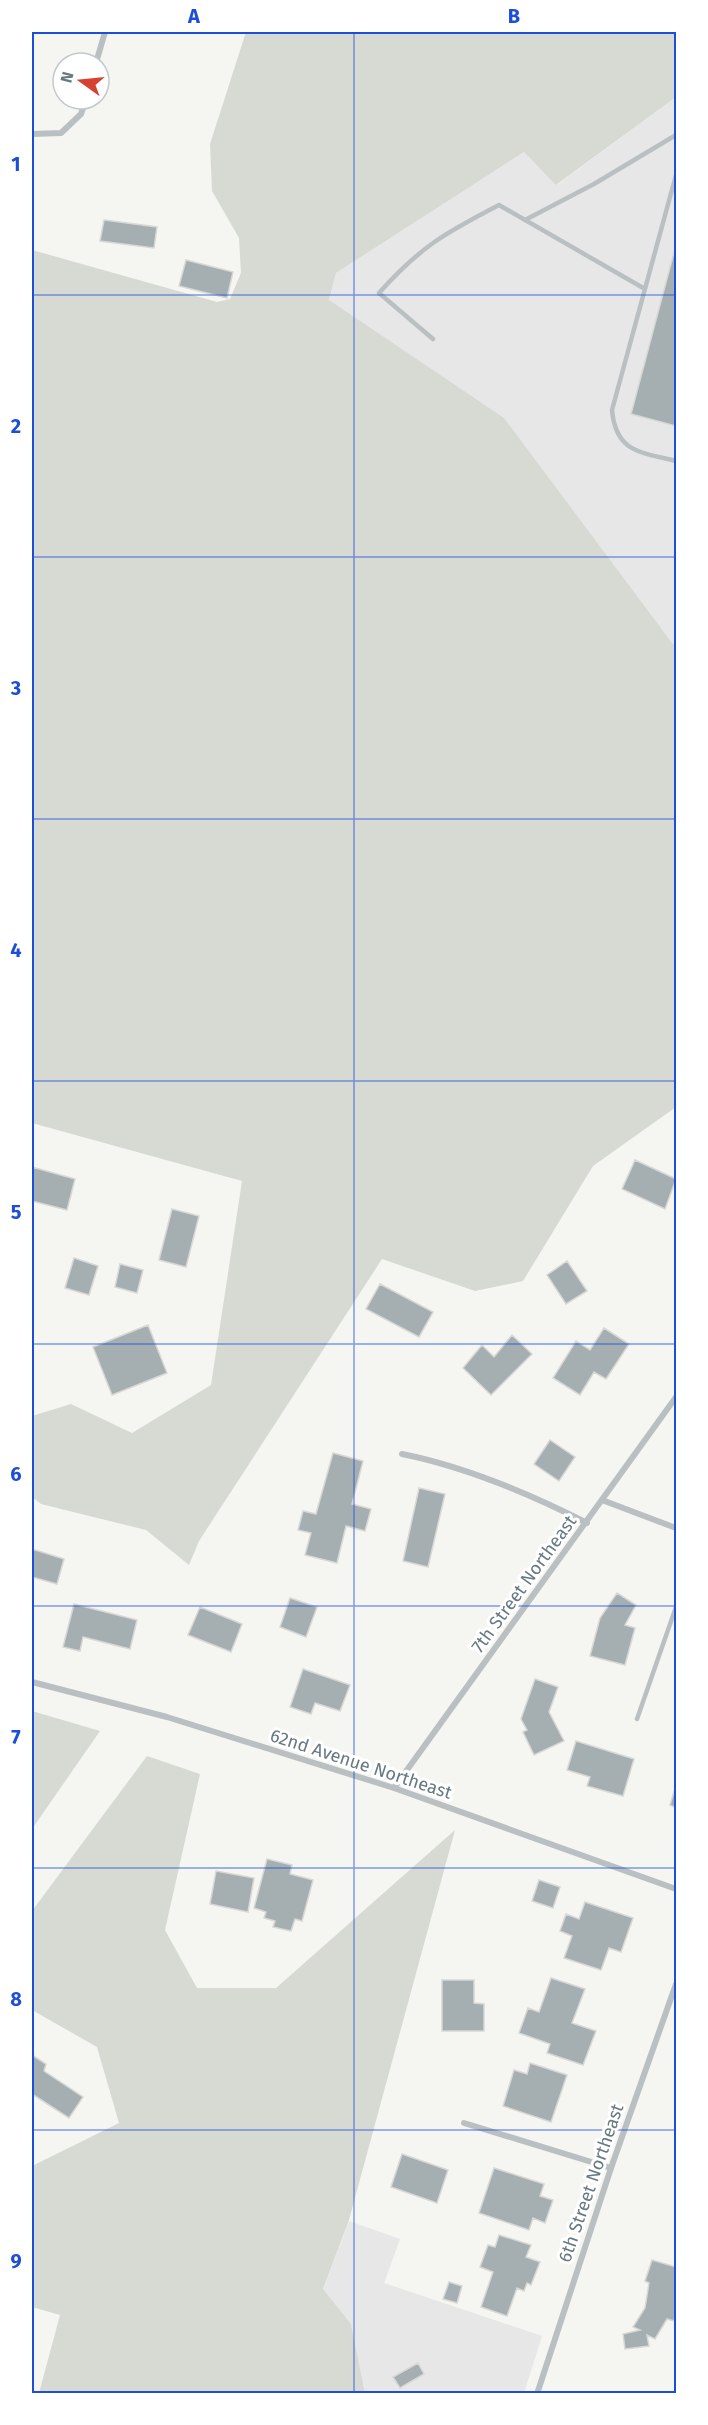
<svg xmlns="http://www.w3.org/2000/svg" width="708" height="2425" viewBox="0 0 708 2425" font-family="'Fira Sans',sans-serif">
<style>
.built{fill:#e6e7e6}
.green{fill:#d6dad2}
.building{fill:#a5aeb1;stroke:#d7d7d5;stroke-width:1.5}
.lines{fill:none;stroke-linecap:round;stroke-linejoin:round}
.service{stroke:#bac0c2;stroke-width:4.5}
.minor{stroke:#bac0c2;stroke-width:6}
.grid{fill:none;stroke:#1d4ed8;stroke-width:1.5;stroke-opacity:0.55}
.labels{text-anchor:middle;stroke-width:6;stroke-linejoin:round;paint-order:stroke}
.street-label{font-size:18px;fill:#677981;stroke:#fff}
.neatline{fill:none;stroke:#1d4ed8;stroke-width:2}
.grid-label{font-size:20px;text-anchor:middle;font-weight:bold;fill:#1d4ed8}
</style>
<rect width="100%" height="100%" fill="#f5f5f2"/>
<path class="built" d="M676,97V645L672,643L329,301L336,273L524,152L557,185Z
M349,2221L400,2239L384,2283L542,2336L524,2393H365L351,2324L323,2290Z"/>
<path class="green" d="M246,32H676V97L556,185L524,152L336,273L329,300L504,418L672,643L676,645V1107L593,1166L523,1281L475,1291L382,1259L199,1541L189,1565L146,1530L41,1504L32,1497V1416L71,1404L132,1433L211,1385L242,1181L32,1123V250L217,302L230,299L241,273L239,238L212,191L210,144Z
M32,1711L100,1731L32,1829Z
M147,1756L200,1774L165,1930L197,1988H276L455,1830L349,2220L323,2289L351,2324L365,2393H39L60,2315L32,2307V2166L119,2123L97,2047L32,2010V1911Z"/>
<path class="building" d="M104,220L157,227L154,248L100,241Z
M676,245V426L631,414Z
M186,260L233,272L227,298L179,286Z
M635,1160L676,1179L665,1209L622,1189Z
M32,1167L75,1179L67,1210L32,1201Z
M172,1209L199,1216L186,1267L159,1260Z
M74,1258L98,1266L89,1295L65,1288Z
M567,1261L587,1291L566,1304L547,1275Z
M120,1264L143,1270L137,1293L115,1287Z
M380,1284L433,1312L419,1337L366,1309Z
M148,1325L167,1373L112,1395L93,1347Z
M604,1328L629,1344L606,1379L594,1372L580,1395L553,1378L576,1341L590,1350Z
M512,1335L532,1354L491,1395L463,1368L482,1345L494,1357Z
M550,1440L575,1457L559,1481L534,1464Z
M333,1453L363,1461L352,1504L371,1509L365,1531L346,1526L337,1563L305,1555L311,1533L298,1530L303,1511L316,1514Z
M419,1488L445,1494L428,1567L403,1561Z
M32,1549L64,1559L57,1584L32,1577Z
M617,1593L636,1605L625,1625L635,1628L625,1665L590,1656L600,1618Z
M290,1598L317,1607L306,1637L280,1627Z
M74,1604L137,1620L130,1649L83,1637L80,1651L63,1647Z
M200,1607L242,1624L231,1652L188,1635Z
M303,1669L350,1685L340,1711L315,1703L311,1714L290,1707Z
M535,1679L558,1687L549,1712L564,1741L534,1755L523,1732L527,1730L521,1719Z
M576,1741L634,1759L623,1796L587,1786L590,1777L567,1770Z
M676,1785V1808L670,1805Z
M267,1859L292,1865L290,1874L313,1880L302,1921L295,1919L291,1931L273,1927L275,1921L264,1918L266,1912L254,1908Z
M216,1871L254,1878L248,1912L210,1904Z
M539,1880L560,1887L553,1908L532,1901Z
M585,1902L633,1918L621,1952L609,1948L601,1970L564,1958L572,1936L560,1931L566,1914L579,1919Z
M551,1978L585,1989L572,2023L596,2031L583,2065L547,2053L550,2044L519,2033L528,2008L539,2012Z
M442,1980H474V2003L484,2004V2031H442Z
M32,2055L46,2064L44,2071L83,2097L69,2118L32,2094Z
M530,2063L567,2075L551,2122L503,2106L514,2070L527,2074Z
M402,2154L448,2170L437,2203L391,2187Z
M494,2168L544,2184L540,2196L553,2200L545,2223L533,2218L529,2230L479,2213Z
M499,2235L531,2245L526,2257L540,2262L531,2285L527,2283L524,2291L517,2288L507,2316L481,2307L493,2272L480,2267L488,2245L495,2247Z
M652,2260L676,2267V2309L674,2321L667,2319L655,2339L647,2335L649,2346L625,2349L623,2334L640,2330L633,2327L645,2308L649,2283L645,2281Z
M449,2282L462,2286L457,2303L443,2299Z
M418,2363L424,2374L400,2388L393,2377Z"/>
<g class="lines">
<path class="service" d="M676,175L612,410C616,453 641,452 676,461
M525,220L594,184L676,135
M433,339L379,293C420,247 445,233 499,205L645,289
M637,1719L676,1607"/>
<path class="minor" d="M96,63L105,32
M32,134L61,133L81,114L86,99
M402,1454C467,1467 528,1493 587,1523
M602,1500L676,1528
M32,1682L167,1717L394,1788L676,1889
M394,1788L676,1397
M464,2123L611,2168
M537,2394L611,2168L676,1984"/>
</g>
<path class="grid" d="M354,32V2394M32,295H676M32,557H676M32,819H676M32,1081H676M32,1344H676M32,1606H676M32,1868H676M32,2130H676"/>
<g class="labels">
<g class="street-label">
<text transform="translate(524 1584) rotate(-54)" y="6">7th Street Northeast</text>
<text transform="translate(361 1764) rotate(18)" y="6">62nd Avenue Northeast</text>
<text transform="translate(591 2183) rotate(-71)" y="6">6th Street Northeast</text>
</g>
</g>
<rect width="708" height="2425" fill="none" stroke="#ffffff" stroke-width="66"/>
<g transform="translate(81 81) rotate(285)"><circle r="28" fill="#ffffff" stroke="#c2c9cd" stroke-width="1.5"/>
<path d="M0-4.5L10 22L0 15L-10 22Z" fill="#d54232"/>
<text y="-9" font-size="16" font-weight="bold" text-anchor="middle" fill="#677981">N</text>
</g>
<rect x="33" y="33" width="642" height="2359" class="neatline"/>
<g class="grid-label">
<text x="194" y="23">A</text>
<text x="514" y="23">B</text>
<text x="16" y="171">1</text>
<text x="16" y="433">2</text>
<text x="16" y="695">3</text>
<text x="16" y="957">4</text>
<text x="16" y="1219">5</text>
<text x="16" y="1481">6</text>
<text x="16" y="1744">7</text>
<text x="16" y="2006">8</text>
<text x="16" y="2268">9</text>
</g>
</svg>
